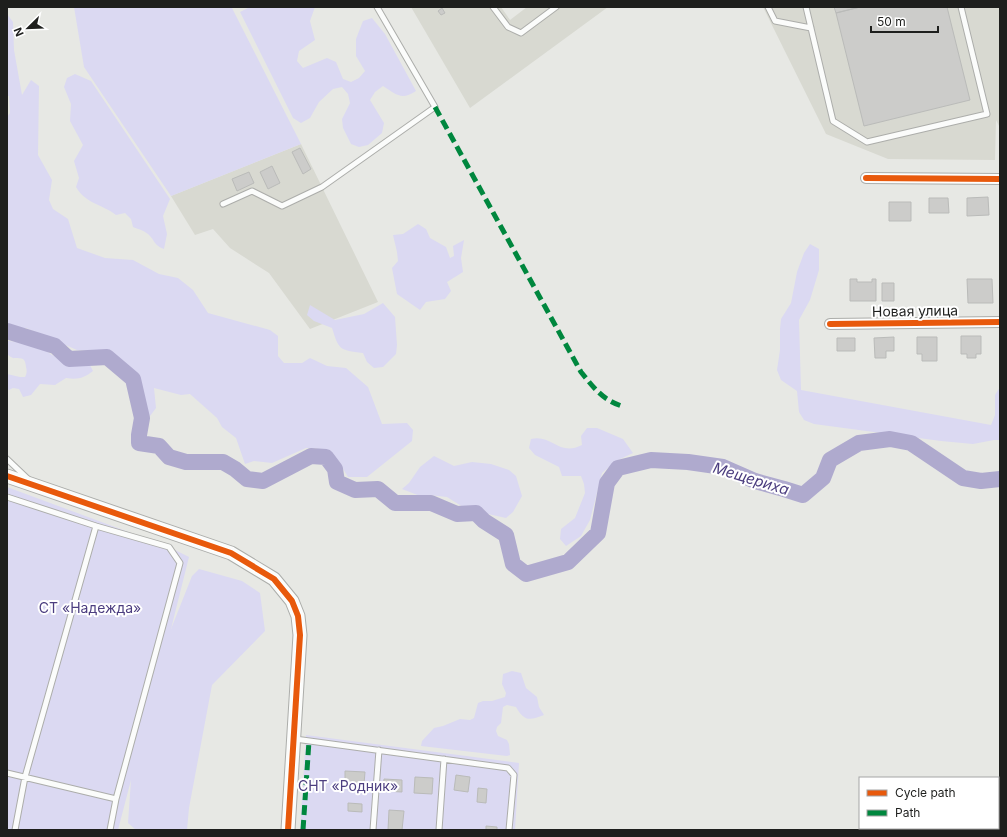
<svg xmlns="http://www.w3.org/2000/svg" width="1007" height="837" viewBox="0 0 1007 837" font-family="Inter,sans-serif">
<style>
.built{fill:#d8d9d1}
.green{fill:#dbd9f2}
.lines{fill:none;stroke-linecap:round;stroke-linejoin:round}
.river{stroke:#afaace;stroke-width:16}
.building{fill:#ccccca;stroke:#babbb9}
.service-casing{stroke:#acadaa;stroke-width:7}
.minor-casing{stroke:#acadaa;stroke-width:12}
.tertiary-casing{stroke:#acadaa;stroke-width:15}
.service{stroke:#fbfcfb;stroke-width:5}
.minor{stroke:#fbfcfb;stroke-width:10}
.tertiary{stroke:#fbfcfb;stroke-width:13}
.quiet{stroke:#00873e;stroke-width:5;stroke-dasharray:10 5;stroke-linecap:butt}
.cycleway-casing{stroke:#fff;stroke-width:8}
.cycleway{stroke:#e8590c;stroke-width:6}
.labels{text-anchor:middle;stroke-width:4;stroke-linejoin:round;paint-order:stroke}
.street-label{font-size:14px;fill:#1e1f1d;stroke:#fff}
.park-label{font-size:14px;fill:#4c3e80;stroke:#fff}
.water-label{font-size:15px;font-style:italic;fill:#4b3d7f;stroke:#fff}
</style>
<rect width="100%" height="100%" fill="#e7e8e4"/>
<path class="built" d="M411,7H501L510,20L527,7H608L470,108Z
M763,7H1000V128L996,120L995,160L888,159L826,134Z
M301,144L378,302L310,329L269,273L230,248L213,229L195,235L171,196Z"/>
<path class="green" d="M74,7H233L232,8L301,144L171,196L84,67Z
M250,7H315L310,21L315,40L299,51L297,61L303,68L327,58L336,62L343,79L351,82L359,78L365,71L356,56V39L363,21L372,18L385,34L416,91C401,101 396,94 383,86L375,92L370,100L384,123L382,133L368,145L359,147L351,144L343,128L342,119L350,103L348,94L342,87L333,89L319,102L310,118L301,123L293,118L240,12Z
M7,14L13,22L14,50L22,95L31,80L39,86L38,155L52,180L49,200L53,209L68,219L77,248L105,258L133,260L159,274L178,278L193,290L208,313L270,330L278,336V356L284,363H302L310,358L327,366L346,368L368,387L382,424L407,423L413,430L412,441L367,477H348L339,462L316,448H306L272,463L254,461L245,464L236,438L222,427L217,418L190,394L181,395L154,388L156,408L150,416L143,410L134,375L106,351L77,350L26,328H17L7,324V117L10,113L9,96H7Z
M75,74L91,81L170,199L163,216L167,234L164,249C153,245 155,240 148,234C143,230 138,229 133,227L131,219L125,213L116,215C102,204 86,204 76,187L79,178L74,161L83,145L70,121L71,104L64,87L67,78Z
M418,224L426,229L430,238L446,247L450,258L454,256L453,246L464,240L461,258L463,272L447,282L451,291L445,299L426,302L420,310L397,294L392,268L398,261L397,252L393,235L403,234Z
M810,244L819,249V270L810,300L799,320L801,390L991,425L995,415V395L1000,387V440H994L973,444L941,441L814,424L804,420L799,412L797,391L781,380L777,370L780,350V329L781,319L791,303L797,272L804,253Z
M383,303L395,317L397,345L396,354L383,367L374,368L367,362L363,353C339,350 339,350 332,328L314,321L307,315L310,305L335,320L364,314Z
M7,341C17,342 30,342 40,346C48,349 50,358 59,356L67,362L89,363L93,371C84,378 78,380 66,378L55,385L40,384L31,395L23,397L19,389L13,388L9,390L7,389V374L20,377H25C27,373 27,371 26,367C25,356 21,359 13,358C11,357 9,356 7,354Z
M587,428H597L623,439L633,453L616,461L602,473L590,520L581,536L566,546L560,539L561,529L575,518L585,493L584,484L581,476H562L559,467L535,455L529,448L531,439C552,434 559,457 582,445L581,436Z
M434,456L454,466L472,462L491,464L509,470L516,476L522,496L513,512L506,518L488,514L482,508L463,507L447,497L429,495L420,496L402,489L409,483L420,467Z
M7,487L169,547L189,557L171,629L192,576L199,569L242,581L260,593L265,631L212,685L189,808L187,830H136L128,823L131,780L118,830H7Z
M512,671L521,673L526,688L537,697L539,707L544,715C529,721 524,721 516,707L507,705L503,707L501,723L497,727L496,731L498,736L507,740L509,744L510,755L507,756L421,746L422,741L434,728L443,726L460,719L470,720L474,718L478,703L483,701H492L505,697L506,693L502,684L503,674Z
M306,735L519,763L515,830H300Z"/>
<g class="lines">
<path class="river" d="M7,331L55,346L69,359L107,357L133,379L142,418L139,435V443L159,446L169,457L186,462H223L235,469L247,479L263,481L311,456L326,457L335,469L337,482L355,490L378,489L395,503H431L457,514L476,513L484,521L506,535L513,564L526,574L568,562L598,533L607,483L618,468L651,460L688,462L723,467L755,481L784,489L803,495L823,478L830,460L859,443L890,439L911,443L963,478L981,481L1000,479"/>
</g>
<path class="building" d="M834,7H860L836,13Z
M860,7H947L970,100L864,126L836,13Z
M442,8L445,13L441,15L438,11Z
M300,148L311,169L303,174L292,152Z
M272,166L280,183L268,189L260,172Z
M249,172L254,183L237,191L232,179Z
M988,197L989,215L967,216V198Z
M929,198H948L949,213H929Z
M889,202H911V221H889Z
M850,279H857V282H872V279H876V301H850Z
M967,279H992L993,303H968Z
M882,283H894V301H882Z
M961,336H981V354H976V358H967V354H961Z
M894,337V351H886V358H875L874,338Z
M917,337H937V361H922V354H917Z
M837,338H855V351H837Z
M345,771L365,772L364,784L345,783Z
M456,775L470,777L468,792L454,790Z
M415,777L433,778L432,794L414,793Z
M384,779L402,780V792L383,791Z
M478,788L487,789L486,803L477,802Z
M348,803L362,804V812L348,811Z
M389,810L404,811L402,830H388Z
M486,826L497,827V830H486Z"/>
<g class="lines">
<g class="service-casing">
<path id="service" d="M493,7L508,27L521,33L556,7
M768,7L775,21L811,28
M806,7L833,121L867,142L987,114L961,7
M223,204L252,191L282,206L322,187L435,107L377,7
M7,459L28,479
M7,497L96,526L25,777L15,830
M96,526L169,547L180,563L116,799L110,830
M295,739L508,768L514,775L509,830
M7,773L116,799
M373,830L379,750
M439,830L444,759"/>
</g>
<g class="minor-casing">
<path id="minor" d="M866,178L1000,179
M830,324L1000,322"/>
</g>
<g class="tertiary-casing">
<path id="tertiary" d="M7,476L231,553L274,579L292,601L298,616L300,635L288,830"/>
</g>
<use href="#service" class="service"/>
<use href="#minor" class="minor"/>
<use href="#tertiary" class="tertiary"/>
<path class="quiet" d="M435,107L581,372C594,388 603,401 625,407
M303,830L309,741"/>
<g class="cycleway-casing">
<path id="cycleway" d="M866,178L1000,179
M830,324L1000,322
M7,476L231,553L274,579L292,601L298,616L300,635L288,830"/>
</g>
<use href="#cycleway" class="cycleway"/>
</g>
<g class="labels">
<g class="street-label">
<text transform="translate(915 311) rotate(-1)" y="5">Новая улица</text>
</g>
<g class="park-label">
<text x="90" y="613">СТ «Надежда»</text>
<text x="348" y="791">СНТ «Родник»</text>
</g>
<g class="water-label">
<text transform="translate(751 479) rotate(17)" y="5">Мещериха</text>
</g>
</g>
<rect width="1007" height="837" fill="none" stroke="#1e1f1d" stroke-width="16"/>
<rect x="859" y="777" width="140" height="52" fill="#ffffff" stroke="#a5a5a5"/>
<rect x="867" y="790" width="20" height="6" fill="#e8590c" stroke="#a5a5a5"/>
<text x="895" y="797" font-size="12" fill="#1e1f1d">Cycle path</text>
<rect x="867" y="810" width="20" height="6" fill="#00873e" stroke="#a5a5a5"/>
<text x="895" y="817" font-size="12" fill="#1e1f1d">Path</text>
<g transform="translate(28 28) rotate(247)" stroke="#ffffff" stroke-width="3" paint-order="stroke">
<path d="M0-3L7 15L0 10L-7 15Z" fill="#1e1f1d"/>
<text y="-6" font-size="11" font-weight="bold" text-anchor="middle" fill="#1e1f1d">N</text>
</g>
<path d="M871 26v6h67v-6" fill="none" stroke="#1e1f1d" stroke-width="2"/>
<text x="877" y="26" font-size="12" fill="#1e1f1d" stroke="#ffffff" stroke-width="3" paint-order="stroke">50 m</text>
</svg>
